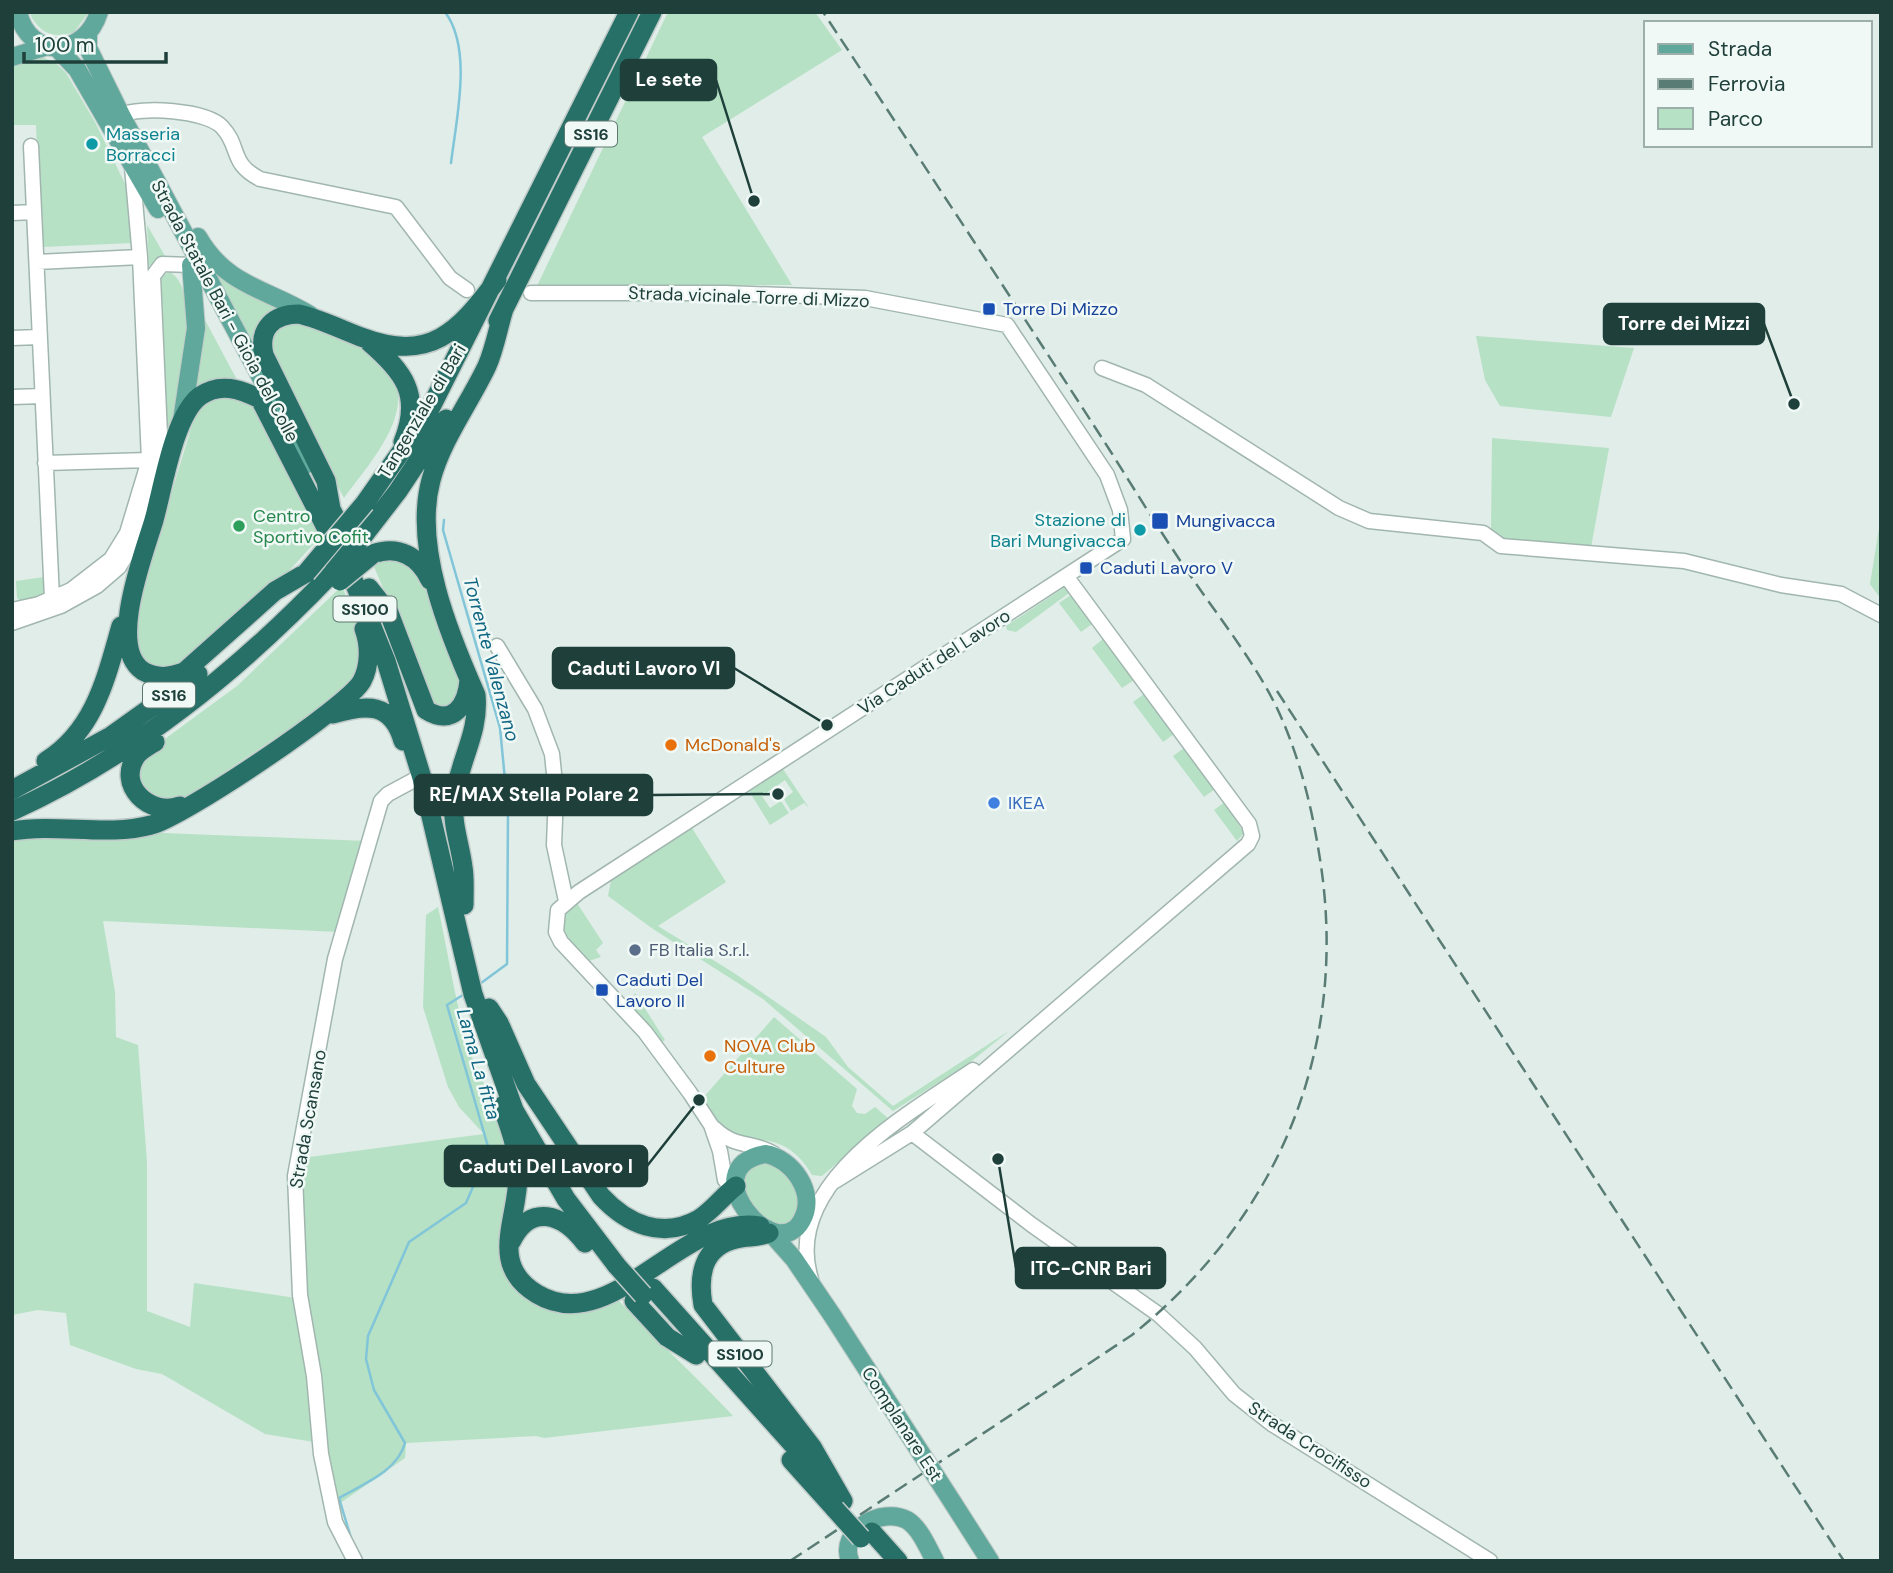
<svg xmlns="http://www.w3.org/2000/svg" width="1893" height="1573" viewBox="0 0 1893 1573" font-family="'DM Sans',sans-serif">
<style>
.green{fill:#b6e1c5}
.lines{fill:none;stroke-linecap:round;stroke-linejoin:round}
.stream{stroke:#81c5d9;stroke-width:2.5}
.minor-casing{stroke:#a2b6b0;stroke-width:17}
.major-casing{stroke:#c0cac8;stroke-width:20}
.highway-casing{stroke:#c0cac8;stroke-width:22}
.minor{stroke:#fff;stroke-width:14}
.major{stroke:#5fa89b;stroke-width:18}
.highway{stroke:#277067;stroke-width:19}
.rail{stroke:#597c75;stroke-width:2.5;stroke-dasharray:14 7;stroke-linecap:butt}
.major-bridge-casing{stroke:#c0cac8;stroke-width:20;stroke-linecap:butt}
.highway-bridge-casing{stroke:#c0cac8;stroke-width:22;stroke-linecap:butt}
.major-bridge{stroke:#5fa89b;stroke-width:18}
.highway-bridge{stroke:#277067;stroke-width:19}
.culture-dot{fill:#0f9aa8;stroke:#f1f9f6;stroke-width:2.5}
.transit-dot{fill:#1a4fb4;stroke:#f1f9f6;stroke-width:2.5}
.leisure-dot{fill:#2e9e5b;stroke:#f1f9f6;stroke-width:2.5}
.food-dot{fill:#e8710a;stroke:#f1f9f6;stroke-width:2.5}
.shop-dot{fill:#3f7fe0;stroke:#f1f9f6;stroke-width:2.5}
.service-dot{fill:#5c6f8a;stroke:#f1f9f6;stroke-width:2.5}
.labels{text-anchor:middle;stroke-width:5;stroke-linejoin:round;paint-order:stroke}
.shield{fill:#f1f9f6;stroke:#5e7872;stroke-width:2}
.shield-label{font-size:16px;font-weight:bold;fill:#1f403a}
.culture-label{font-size:18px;fill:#0d838f;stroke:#f1f9f6;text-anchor:start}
.street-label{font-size:18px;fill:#1f403a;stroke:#f1f9f6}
.transit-label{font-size:18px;fill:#164399;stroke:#f1f9f6;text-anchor:start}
.leisure-label{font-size:18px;fill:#27864d;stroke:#f1f9f6;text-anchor:start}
.food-label{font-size:18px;fill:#c56008;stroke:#f1f9f6;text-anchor:start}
.shop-label{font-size:18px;fill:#366cbe;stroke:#f1f9f6;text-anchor:start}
.service-label{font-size:18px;fill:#4e5e75;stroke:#f1f9f6;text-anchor:start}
.water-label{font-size:19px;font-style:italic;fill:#116783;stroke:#f1f9f6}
.leader{fill:none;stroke:#1f403a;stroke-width:2.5}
.callout-dot{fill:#1f403a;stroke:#f1f9f6;stroke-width:2.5}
.callout{fill:#1f403a;stroke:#1f403a;stroke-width:2.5}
.callout-label{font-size:19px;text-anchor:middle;font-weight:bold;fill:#fff}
</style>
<rect width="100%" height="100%" fill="#e0ede8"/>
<path class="green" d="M29,12H89L74,32C53,40 38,32 29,12Z
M668,12H815L842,50L702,137L792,285L537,286Z
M42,57L56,63L66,73L95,122L128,190L133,243L42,247L36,125H12V65Z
M147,225L165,256L149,266Z
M212,266L283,307L258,353Z
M170,272C208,295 172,420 165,456L166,390L161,276Z
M205,320L236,378L213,380L193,391L202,352Z
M299,323C323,334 356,342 377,359C430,399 370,462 344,498L279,374C273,355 271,343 276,324Z
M1476,336L1634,348L1611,417L1500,406L1485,380Z
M227,395L249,402L257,411L321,536L273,588L181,669L150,670L131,639L136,610L196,412L205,403Z
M1492,438L1609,448L1590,553L1508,547L1491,532Z
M1881,516V599L1870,584Z
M387,555L421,572L462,680L458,705L434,708L372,562Z
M44,577L45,595L21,601L17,598L16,581Z
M342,586L360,632L363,663L340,700L289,729L184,799L146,800L136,770L143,755L237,686Z
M1065,587L1069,593L1016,632L1007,630L1006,626Z
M1071,595L1092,624L1081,632L1059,603Z
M1103,639L1134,680L1122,688L1092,648Z
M1144,694L1174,734L1163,742L1133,702Z
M1184,748L1215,789L1204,797L1173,756Z
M783,769L809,808L804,803L791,811L784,799L793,792L785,780L762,796L770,808L781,801L789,813L770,825L749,791Z
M1225,802L1244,833L1237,841L1214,810Z
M692,828L726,882L658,926L734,973L826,1037L848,1067L893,1106L1009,1031L968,1064L893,1111L763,999L653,929L608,896L611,880Z
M164,833L367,841L339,932L103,921L115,992L116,1037L138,1045L147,1162V1311L190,1327L194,1283L296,1298L314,1442L265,1434L162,1374L136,1369L70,1345L66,1313L38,1310L12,1315V838Z
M575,900L603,943L596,950L601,957L589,961C568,940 550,927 575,900Z
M438,907C449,957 456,1009 472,1057C481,1081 495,1102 503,1125C508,1140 508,1158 510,1173C515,1209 487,1247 508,1281C528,1315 586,1319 616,1298C654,1338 695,1375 733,1416L544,1438L536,1436L406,1443L405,1458L336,1506L323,1450L297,1177L302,1158L484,1134L459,1107L448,1087L423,1007L426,915Z
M635,993L665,1040L662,1042L630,1005Z
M774,1017L857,1089L852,1106L857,1113L865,1114L875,1107L889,1119L822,1176L812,1175C799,1152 781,1139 754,1140C745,1140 735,1141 727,1135C717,1129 709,1109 702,1099Z
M756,1161C790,1168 802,1185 796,1219L780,1227C754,1213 743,1200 745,1170Z"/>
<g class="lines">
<path class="stream" d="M445,12C473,49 456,120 451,163
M444,520L443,530L500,728L508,811L507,964L477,986
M351,1538L339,1498C363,1484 397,1472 405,1443L374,1390L366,1359L368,1336L409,1242L466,1203L489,1150L447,1005L466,993"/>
<g class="minor-casing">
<path id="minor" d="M121,115C141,106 206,110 222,127C241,147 229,163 260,179L396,207L450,278L467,290
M31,146L52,598
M12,213L34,212
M37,262L140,257
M531,293H725L865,298L1007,325L1107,475L1120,510L1123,539L579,892L558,910L556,932L561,942L645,1032L690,1093L711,1125L720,1151L725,1180L736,1186
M12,338L39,337
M1102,368L1146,385L1339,508L1369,521L1483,533L1501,546L1684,561L1781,585L1841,594L1881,615
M12,397L42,396
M45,463L149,460
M12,610L39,604L71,590L111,559L127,533L149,460L140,257L132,167
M12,623L61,606L97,586L119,567L137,537L161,458L153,276L162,264L191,265
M497,646L535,709L552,754L556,793L554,845L566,901
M714,1128C737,1150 752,1140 774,1154
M912,1133L1032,1225L1158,1314L1195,1348L1234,1394L1272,1424L1490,1561
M835,1181L912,1133L1248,844L1252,836L1249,824L1066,576
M811,1279C781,1184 908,1114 973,1070
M355,1561L335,1522L321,1454L314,1376L300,1295L295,1176L335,959L381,801L388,794L414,780"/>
</g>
<g class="major-casing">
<path id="major" d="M18,12C29,60 85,58 99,12
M88,35V48L121,115L307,464
M56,47L77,69L158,209
M12,57L48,46
M198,237C227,287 266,288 310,315
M182,420L196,328L191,265
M765,1154C792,1158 817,1193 802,1220C777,1269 690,1168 765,1154Z
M770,1232L794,1259L832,1315
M953,1503L990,1561
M850,1561C838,1530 882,1507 907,1520C920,1528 928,1548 935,1561"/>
</g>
<g class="highway-casing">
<path id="highway" d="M498,321L652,12
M369,342C404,372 422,395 403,442
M365,503L427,415L629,12
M364,535L398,491L446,419
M349,545L331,509L326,481L264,355C258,329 273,314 299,314C320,319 340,329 361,337C430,363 458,332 497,280
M373,554C398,545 419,556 430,580
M306,573L275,591L184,672C170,677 157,679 143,671C107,647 144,554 154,520C163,488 174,415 200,396C220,382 240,389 260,399L354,582L386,661L422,778L473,994L514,1110L566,1199L617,1266
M369,588L389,613L426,710C453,727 467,705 469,680
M333,714C366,704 392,702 403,741
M155,742C150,745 141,750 137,755C115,785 150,817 180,806
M46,761C95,730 106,678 121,626
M12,790L111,736L198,674
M12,811C136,755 241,669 334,571
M12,831C58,823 106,837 151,825C181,818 348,707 362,681C370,666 370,645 364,629
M464,905C464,893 465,879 463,867C460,844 452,825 454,802C457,764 480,734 476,695C449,634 413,547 431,480C442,439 469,404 487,366C495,348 498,328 504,309
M489,1008L499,1023L526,1084L601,1196C627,1224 662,1240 699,1219C713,1210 723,1196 736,1186
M502,1106C510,1128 518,1150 518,1173C519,1219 487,1264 537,1294C612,1339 682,1212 760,1226
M769,1233C758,1238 747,1236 736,1239C702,1247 698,1276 703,1305L812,1447L843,1501
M511,1242C530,1202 563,1214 585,1243
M653,1288L812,1466
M634,1301L667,1337L696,1355
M791,1460L835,1509
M872,1532L898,1561"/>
</g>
<use href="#minor" class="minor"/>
<use href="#major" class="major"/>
<use href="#highway" class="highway"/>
<path class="rail" d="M1277,691L1844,1561
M790,1561L1132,1335C1281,1216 1351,1043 1319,853C1311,803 1298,752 1276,706C1253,660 1221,620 1192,578C1163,536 1136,492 1109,449C1015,303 919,158 823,12"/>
<g class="major-bridge-casing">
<path id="major-bridge" d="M832,1315L953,1503"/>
</g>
<g class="highway-bridge-casing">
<path id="highway-bridge" d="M334,571L364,535
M306,573L365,503
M340,581L373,554
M617,1266L643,1295
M835,1509L861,1538"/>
</g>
<use href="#major-bridge" class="major-bridge"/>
<use href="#highway-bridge" class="highway-bridge"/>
</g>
<g class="culture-dot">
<circle cx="92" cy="144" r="7"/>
<circle cx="1140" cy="530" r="7"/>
</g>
<g class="transit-dot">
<rect x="982" y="302" width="14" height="14" rx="3.5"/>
<rect x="1151" y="512" width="18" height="18" rx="3.5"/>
<rect x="1079" y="561" width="14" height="14" rx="3.5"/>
<rect x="595" y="983" width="14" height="14" rx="3.5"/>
</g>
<circle class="leisure-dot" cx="239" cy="526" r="7"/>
<g class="food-dot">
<circle cx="671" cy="745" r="7"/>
<circle cx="710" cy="1056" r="7"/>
</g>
<circle class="shop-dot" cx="994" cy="803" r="7"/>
<circle class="service-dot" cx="635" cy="950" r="7"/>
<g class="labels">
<g class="shield">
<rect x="565" y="121.5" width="52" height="25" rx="5"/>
<rect x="333.5" y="596.5" width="63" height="25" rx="5"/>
<rect x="143" y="682.5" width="52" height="25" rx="5"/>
<rect x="708.5" y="1341.5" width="63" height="25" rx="5"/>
</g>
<g class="shield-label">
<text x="591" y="140">SS16</text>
<text x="365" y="615">SS100</text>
<text x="169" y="701">SS16</text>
<text x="740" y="1360">SS100</text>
</g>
<g class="culture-label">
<text x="106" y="140">Masseria<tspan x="106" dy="21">Borracci</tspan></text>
<text x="1126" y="526" text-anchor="end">Stazione di<tspan x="1126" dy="21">Bari Mungivacca</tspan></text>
</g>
<g class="street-label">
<text transform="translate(749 297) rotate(2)" y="6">Strada vicinale Torre di Mizzo</text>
<text transform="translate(225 311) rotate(62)" y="6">Strada Statale Bari - Gioia del Colle</text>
<text transform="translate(422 411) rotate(-59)" y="6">Tangenziale di Bari</text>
<text transform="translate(934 662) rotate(-33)" y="6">Via Caduti del Lavoro</text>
<text transform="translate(308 1119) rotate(-80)" y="6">Strada Scansano</text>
<text transform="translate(902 1424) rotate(57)" y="6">Complanare Est</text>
<text transform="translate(1310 1445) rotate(33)" y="6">Strada Crocifisso</text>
</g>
<g class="transit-label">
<text x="1003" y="315">Torre Di Mizzo</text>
<text x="1176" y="527">Mungivacca</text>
<text x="1100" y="574">Caduti Lavoro V</text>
<text x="616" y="986">Caduti Del<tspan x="616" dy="21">Lavoro II</tspan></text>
</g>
<g class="leisure-label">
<text x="253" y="522">Centro<tspan x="253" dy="21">Sportivo Cofit</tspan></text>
</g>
<g class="food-label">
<text x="685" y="751">McDonald's</text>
<text x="724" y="1052">NOVA Club<tspan x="724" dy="21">Culture</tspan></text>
</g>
<g class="shop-label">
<text x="1008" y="809">IKEA</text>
</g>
<g class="service-label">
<text x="649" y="956">FB Italia S.r.l.</text>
</g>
<g class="water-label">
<text transform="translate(492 659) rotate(75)" y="7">Torrente Valenzano</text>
<text transform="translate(479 1064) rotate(74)" y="7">Lama La fitta</text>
</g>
</g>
<path class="leader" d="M754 201L716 80M1794 404L1764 324M827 725L734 668M778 794L652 795M699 1100L647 1166M998 1159L1016 1268"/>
<g class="callout-dot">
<circle cx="754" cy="201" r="7"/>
<circle cx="1794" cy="404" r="7"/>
<circle cx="827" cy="725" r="7"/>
<circle cx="778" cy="794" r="7"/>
<circle cx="699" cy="1100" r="7"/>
<circle cx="998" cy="1159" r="7"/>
</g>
<g class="callout">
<rect x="621" y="60" width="95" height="40" rx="7"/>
<rect x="1604" y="304" width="160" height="40" rx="7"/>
<rect x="553" y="648" width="181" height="40" rx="7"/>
<rect x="415" y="775" width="237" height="40" rx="7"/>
<rect x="445" y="1146" width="202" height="40" rx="7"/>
<rect x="1016" y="1248" width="149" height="40" rx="7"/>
</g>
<g class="callout-label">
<text x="669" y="86">Le sete</text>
<text x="1684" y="330">Torre dei Mizzi</text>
<text x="644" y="675">Caduti Lavoro VI</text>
<text x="534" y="801">RE/MAX Stella Polare 2</text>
<text x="546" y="1173">Caduti Del Lavoro I</text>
<text x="1091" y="1275">ITC-CNR Bari</text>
</g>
<rect width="1893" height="1573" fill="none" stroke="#1f403a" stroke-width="28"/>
<rect x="1644" y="21" width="228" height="126" fill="#f1f9f6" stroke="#9dafab" stroke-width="2"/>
<rect x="1658" y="44" width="35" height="10" fill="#5fa89b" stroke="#9dafab" stroke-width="2"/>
<text x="1708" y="56" font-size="21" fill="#1f403a">Strada</text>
<rect x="1658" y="79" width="35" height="10" fill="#597c75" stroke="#9dafab" stroke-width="2"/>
<text x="1708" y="91" font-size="21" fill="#1f403a">Ferrovia</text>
<rect x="1658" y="108" width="35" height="21" fill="#b6e1c5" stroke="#9dafab" stroke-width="2"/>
<text x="1708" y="126" font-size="21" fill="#1f403a">Parco</text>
<path d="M24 52v10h142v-10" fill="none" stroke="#1f403a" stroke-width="3.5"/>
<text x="35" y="52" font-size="21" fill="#1f403a" stroke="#f1f9f6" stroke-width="5" paint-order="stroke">100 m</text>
</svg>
